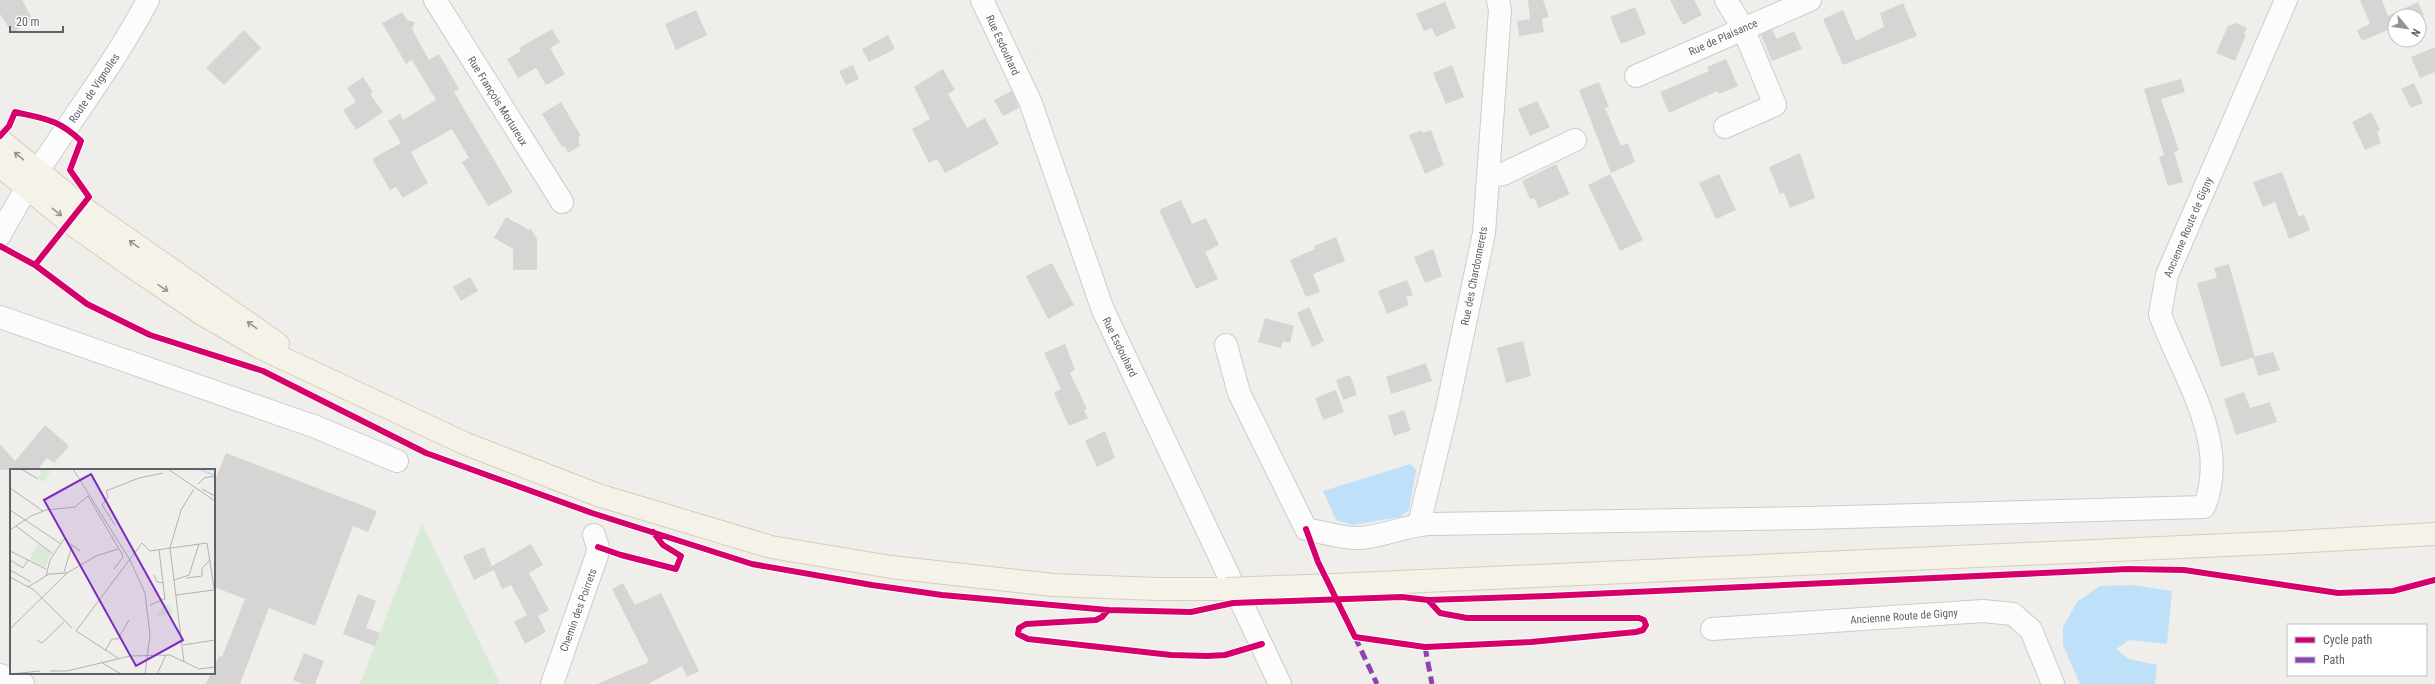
<svg xmlns="http://www.w3.org/2000/svg" width="2435" height="684" viewBox="0 0 2435 684" font-family="'Roboto Condensed',sans-serif">
<style>
.green{fill:#d8ebd6}
.water{fill:#bfe0f9}
.building{fill:#d6d5d3}
.lines{fill:none;stroke-linecap:round;stroke-linejoin:round}
.minor-casing{stroke:#cbcccc;stroke-width:24}
.major-casing{stroke:#d7ceb8;stroke-width:24}
.minor{stroke:#fdfcfc;stroke-width:22}
.major{stroke:#f4f2e9;stroke-width:22}
.rail{stroke:#e4e4e4;stroke-width:3;stroke-dasharray:1 5;stroke-linecap:butt}
.major-bridge-casing{stroke:#d7ceb8;stroke-width:24;stroke-linecap:butt}
.major-bridge{stroke:#f4f2e9;stroke-width:22}
.quiet{stroke:#8e44ad;stroke-width:5;stroke-dasharray:10 5;stroke-linecap:butt}
.cycleway-casing{stroke:#fff;stroke-width:8}
.cycleway{stroke:#d6006c;stroke-width:6}
.oneway{stroke:#939595}
.labels{text-anchor:middle;stroke-width:3;stroke-linejoin:round;paint-order:stroke}
.street-label{font-size:11px;fill:#5f6368;stroke:#fff}
.inset-river{fill:none;stroke:#bfe0f9;stroke-width:2}
.inset-road{fill:none;stroke:#b1b2b2;stroke-width:1}
.view{fill:#7b2cbf;fill-opacity:0.15;stroke:#7b2cbf;stroke-width:2}
.inset-edge{fill:none;stroke:#5f6368;stroke-width:2}
</style>
<rect width="100%" height="100%" fill="#efeeea"/>
<path class="green" d="M422,524L500,684H360Z"/>
<path class="water" d="M1410,464L1416,470L1409,510L1400,517L1353,525L1336,520L1323,491Z
M2132,585L2172,591L2167,644L2129,640L2116,649L2129,659L2157,665L2155,684H2080L2063,645V627L2077,602L2100,586Z"/>
<path class="building" d="M0,0H22L33,20L12,33L0,14Z
M1528,0H1543L1549,17L1542,19L1544,32L1519,36L1517,21L1530,19Z
M1670,0H1694L1702,15L1683,25Z
M2360,0H2382L2388,16L2418,2L2424,15L2419,17L2395,16V27L2362,41L2357,30L2370,24Z
M1445,2L1456,28L1436,37L1432,28L1424,31L1416,14Z
M1903,3L1917,36L1843,65L1823,19L1843,10L1856,41L1884,27L1880,13Z
M1635,7L1646,34L1621,44L1610,17Z
M696,10L707,35L676,50L665,24Z
M402,12L407,20L415,22L412,29L429,60L439,54L459,89L454,92L513,192L488,206L462,162L469,158L452,129L411,152L428,183L403,198L396,187L390,190L372,159L401,143L388,121L400,114L403,120L436,100L412,60L406,64L382,23Z
M2236,23L2247,28L2244,34L2246,35L2235,61L2216,53L2228,26Z
M552,29L560,42L550,48L565,74L546,85L536,68L518,78L507,59L521,51L519,48Z
M244,30L261,48L224,85L206,68Z
M1772,30L1777,39L1794,31L1802,49L1772,61L1761,35Z
M888,35L895,49L869,62L862,49Z
M2435,47V72L2420,78L2411,57Z
M1726,59L1738,86L1719,94L1718,91L1669,113L1660,92L1709,71L1707,67Z
M853,65L859,79L846,85L839,71Z
M1452,65L1464,97L1446,104L1433,73Z
M943,69L955,90L948,94L967,128L985,118L999,144L945,173L937,159L929,163L912,129L930,119L914,87Z
M363,77L373,92L370,94L383,112L356,130L343,110L356,102L347,88Z
M2181,79L2185,92L2161,99L2179,150L2174,152L2183,182L2168,186L2159,157L2164,155L2144,89Z
M1599,82L1609,107L1605,108L1621,146L1628,143L1635,162L1611,173L1579,90Z
M2414,83L2423,103L2411,108L2401,89Z
M1012,91L1019,108L1003,116L994,100Z
M1537,101L1550,127L1530,136L1518,109Z
M561,102L581,136L578,137L580,146L568,153L564,146L562,147L542,114Z
M2371,112L2380,130L2377,132L2381,143L2365,150L2352,122Z
M1422,130L1423,133L1431,130L1444,165L1425,174L1409,135Z
M1800,153L1815,198L1790,208L1784,193L1780,194L1769,167Z
M1556,164L1570,194L1539,208L1534,198L1530,199L1522,181Z
M2282,172L2299,217L2304,214L2310,230L2289,239L2275,202L2263,207L2253,182Z
M1610,174L1643,240L1620,251L1588,185Z
M1719,174L1736,210L1716,219L1699,183Z
M1181,200L1192,224L1206,218L1219,245L1205,252L1218,279L1196,289L1159,210Z
M506,217L529,230L531,229L537,239V270H513V249L494,238Z
M1336,237L1345,261L1313,274L1320,292L1306,297L1290,260L1315,249L1314,246Z
M1433,249L1442,276L1425,283L1414,257Z
M1052,263L1074,305L1048,319L1026,276Z
M2229,264L2255,357L2221,367L2197,283L2217,278L2214,268Z
M470,277L478,291L461,301L453,287Z
M1407,280L1413,295L1406,297L1409,305L1387,314L1378,291Z
M1309,307L1324,341L1312,347L1297,313Z
M1265,318L1294,326L1290,343L1283,341L1281,348L1258,342Z
M1523,341L1531,376L1506,383L1497,348Z
M1065,344L1075,370L1070,373L1087,409L1084,410L1088,418L1069,426L1054,393L1061,389L1044,353Z
M2273,352L2280,370L2258,376L2253,357Z
M1426,363L1432,381L1391,394L1386,377Z
M1350,375L1357,395L1343,400L1336,380Z
M1336,390L1344,412L1323,420L1315,398Z
M2244,392L2250,408L2270,402L2277,422L2236,435L2224,399Z
M1404,410L1411,430L1394,436L1388,416Z
M45,425L69,446L54,463L47,458L37,470H0V444L15,461Z
M1105,431L1115,458L1097,467L1085,441Z
M226,453L377,511L368,532L353,526L315,626L269,608L240,684H206L211,673H214V666L219,656L222,657L245,599L214,587V482Z
M531,544L543,565L529,573L549,610L538,616L546,632L525,644L514,622L527,615L511,585L502,589L494,570L474,580L463,556L484,547L492,566Z
M623,583L635,605L661,593L699,671L687,677L682,666L648,684H597L649,662L612,589Z
M358,594L376,601L366,628L380,633L375,646L343,634Z
M304,653L324,661L315,684H303L293,680Z"/>
<g class="lines">
<g class="minor-casing">
<path id="minor" d="M435,0L562,202
M982,0L1030,101L1103,310L1280,684
M1636,76L1810,0
M1725,127L1775,105L1743,28L1726,0
M1488,176L1503,174L1575,140
M0,235C43,153 105,82 148,0
M0,317L316,427L397,461
M1226,345L1239,393L1306,529C1323,532 1343,539 1361,538C1385,536 1407,525 1430,524L1809,518L2204,507C2231,442 2181,374 2160,314L2167,275L2286,0
M1419,524L1447,409L1484,233L1500,10L1498,0
M1712,629L1983,611L2013,614L2031,630L2053,684
M0,675L23,684
M552,684L597,555L598,547L594,535"/>
</g>
<g class="major-casing">
<path id="major" d="M0,140L85,209L278,344
M0,166L69,222L134,268L202,314L261,348L466,444L598,495L771,547L891,567L1053,585L1156,589H1226
M1334,585L2292,542L2435,534"/>
</g>
<use href="#minor" class="minor"/>
<use href="#major" class="major"/>
<path class="rail" d="M1012,0L1339,684
M1024,0L1349,684"/>
<g class="major-bridge-casing">
<path id="major-bridge" d="M1226,589L1334,585"/>
</g>
<use href="#major-bridge" class="major-bridge"/>
<path class="quiet" d="M1355,637L1377,684
M1425,647L1432,684"/>
<g class="cycleway-casing">
<path id="cycleway" d="M0,136L9,126L15,112C45,119 58,119 81,141L70,170L89,197L35,265
M0,246L35,265L87,304L150,335L263,371L426,453L592,513L752,564L872,585L942,595L1108,610L1191,612L1233,603L1402,597L1428,600L1548,596L2128,569L2184,570L2338,593L2393,591L2435,580
M1306,529L1318,562L1355,637L1425,647L1531,642L1636,632L1643,630L1646,625L1644,620L1639,618H1467L1440,613L1428,600
M598,547L621,555L676,569L681,556L663,545L653,532
M1108,610L1102,617L1096,620L1026,624L1019,628L1018,634L1028,639L1171,655L1207,656L1225,655L1262,644"/>
</g>
<use href="#cycleway" class="cycleway"/>
</g>
<defs><path id="oneway-shaft" d="M-6 0H5M1.5-3L5.5 0L1.5 3" fill="none" stroke-width="1.6" stroke-linecap="round" stroke-linejoin="round"/></defs>
<g class="oneway">
<use href="#oneway-shaft" transform="translate(19 156) rotate(-141)"/>
<use href="#oneway-shaft" transform="translate(57 212) rotate(38)"/>
<use href="#oneway-shaft" transform="translate(134 244) rotate(-144)"/>
<use href="#oneway-shaft" transform="translate(163 288) rotate(34)"/>
<use href="#oneway-shaft" transform="translate(252 325) rotate(-144)"/>
</g>
<g class="labels">
<g class="street-label">
<text transform="translate(1723 37) rotate(-24)" y="4">Rue de Plaisance</text>
<text transform="translate(1003 45) rotate(65)" y="4">Rue Esdouhard</text>
<text transform="translate(94 88) rotate(-56)" y="4">Route de Vignolles</text>
<text transform="translate(498 101) rotate(58)" y="4">Rue François Mortureux</text>
<text transform="translate(2188 227) rotate(-67)" y="4">Ancienne Route de Gigny</text>
<text transform="translate(1474 276) rotate(-79)" y="4">Rue des Chardonnerets</text>
<text transform="translate(1120 347) rotate(64)" y="4">Rue Esdouhard</text>
<text transform="translate(578 610) rotate(-70)" y="4">Chemin des Poirrets</text>
<text transform="translate(1904 616) rotate(-4)" y="4">Ancienne Route de Gigny</text>
</g>
</g>
<g transform="translate(10 469)">
<rect width="205" height="205" fill="#efeeea"/>
<path d="M31,0L41,2L33,13L28,9L32,4L29,2ZM28,75L41,84L35,98L20,90ZM155,135L161,138L163,145L146,148Z" fill="#d8ebd6"/>
<path class="inset-river" d="M189,0L204,6"/>
<path class="inset-road" d="M11,0L28,10M63,0L120,91L135,124L140,166L135,205M158,0L205,32M188,15L194,9L205,7M0,19L33,42M192,20L205,27M0,41L51,75M105,56L92,36L98,28L96,22L129,9L153,4M6,57L43,85M0,61L21,47L36,41L65,38L78,27L112,85L113,88L104,100M0,82L36,100M0,91L13,99L18,91M0,101L21,113M54,103L62,77M144,106L147,113L153,114M36,107L40,91L54,70L70,82M0,108L24,121L62,159M176,109L192,107V99L200,91M164,111L179,106L189,75M18,118L39,105L57,104M166,126L204,121M140,136L155,130L149,81M0,160L57,104L86,87L108,80M27,171L32,174L54,153M173,176L205,171M95,182L102,170H108L119,151M108,189L66,162L132,74L140,82L197,74L205,125M91,193L111,205M174,193L160,79L171,41L184,20M40,202H57L120,187L160,186L189,200L205,198M1,205L30,202M147,205L156,186"/>
<path class="view" d="M81,5L173,171L126,197L34,31Z"/>
<rect width="205" height="205" class="inset-edge"/>
</g>
<rect x="2287" y="624" width="140" height="52" fill="#ffffff" stroke="#bfc1c3"/>
<rect x="2295" y="637" width="20" height="6" fill="#d6006c" stroke="#bfc1c3"/>
<text x="2323" y="644" font-size="12" fill="#5f6368">Cycle path</text>
<rect x="2295" y="657" width="20" height="6" fill="#8e44ad" stroke="#bfc1c3"/>
<text x="2323" y="664" font-size="12" fill="#5f6368">Path</text>
<g transform="translate(2407 28) rotate(119)"><circle r="19" fill="#ffffff" stroke="#bfc1c3"/>
<path d="M0-3L7 15L0 10L-7 15Z" fill="#919496"/>
<text y="-6" font-size="11" font-weight="bold" text-anchor="middle" fill="#5f6368">N</text>
</g>
<path d="M10 26v6h53v-6" fill="none" stroke="#5f6368" stroke-width="2"/>
<text x="16" y="26" font-size="12" fill="#5f6368" stroke="#ffffff" stroke-width="3" paint-order="stroke">20 m</text>
</svg>
